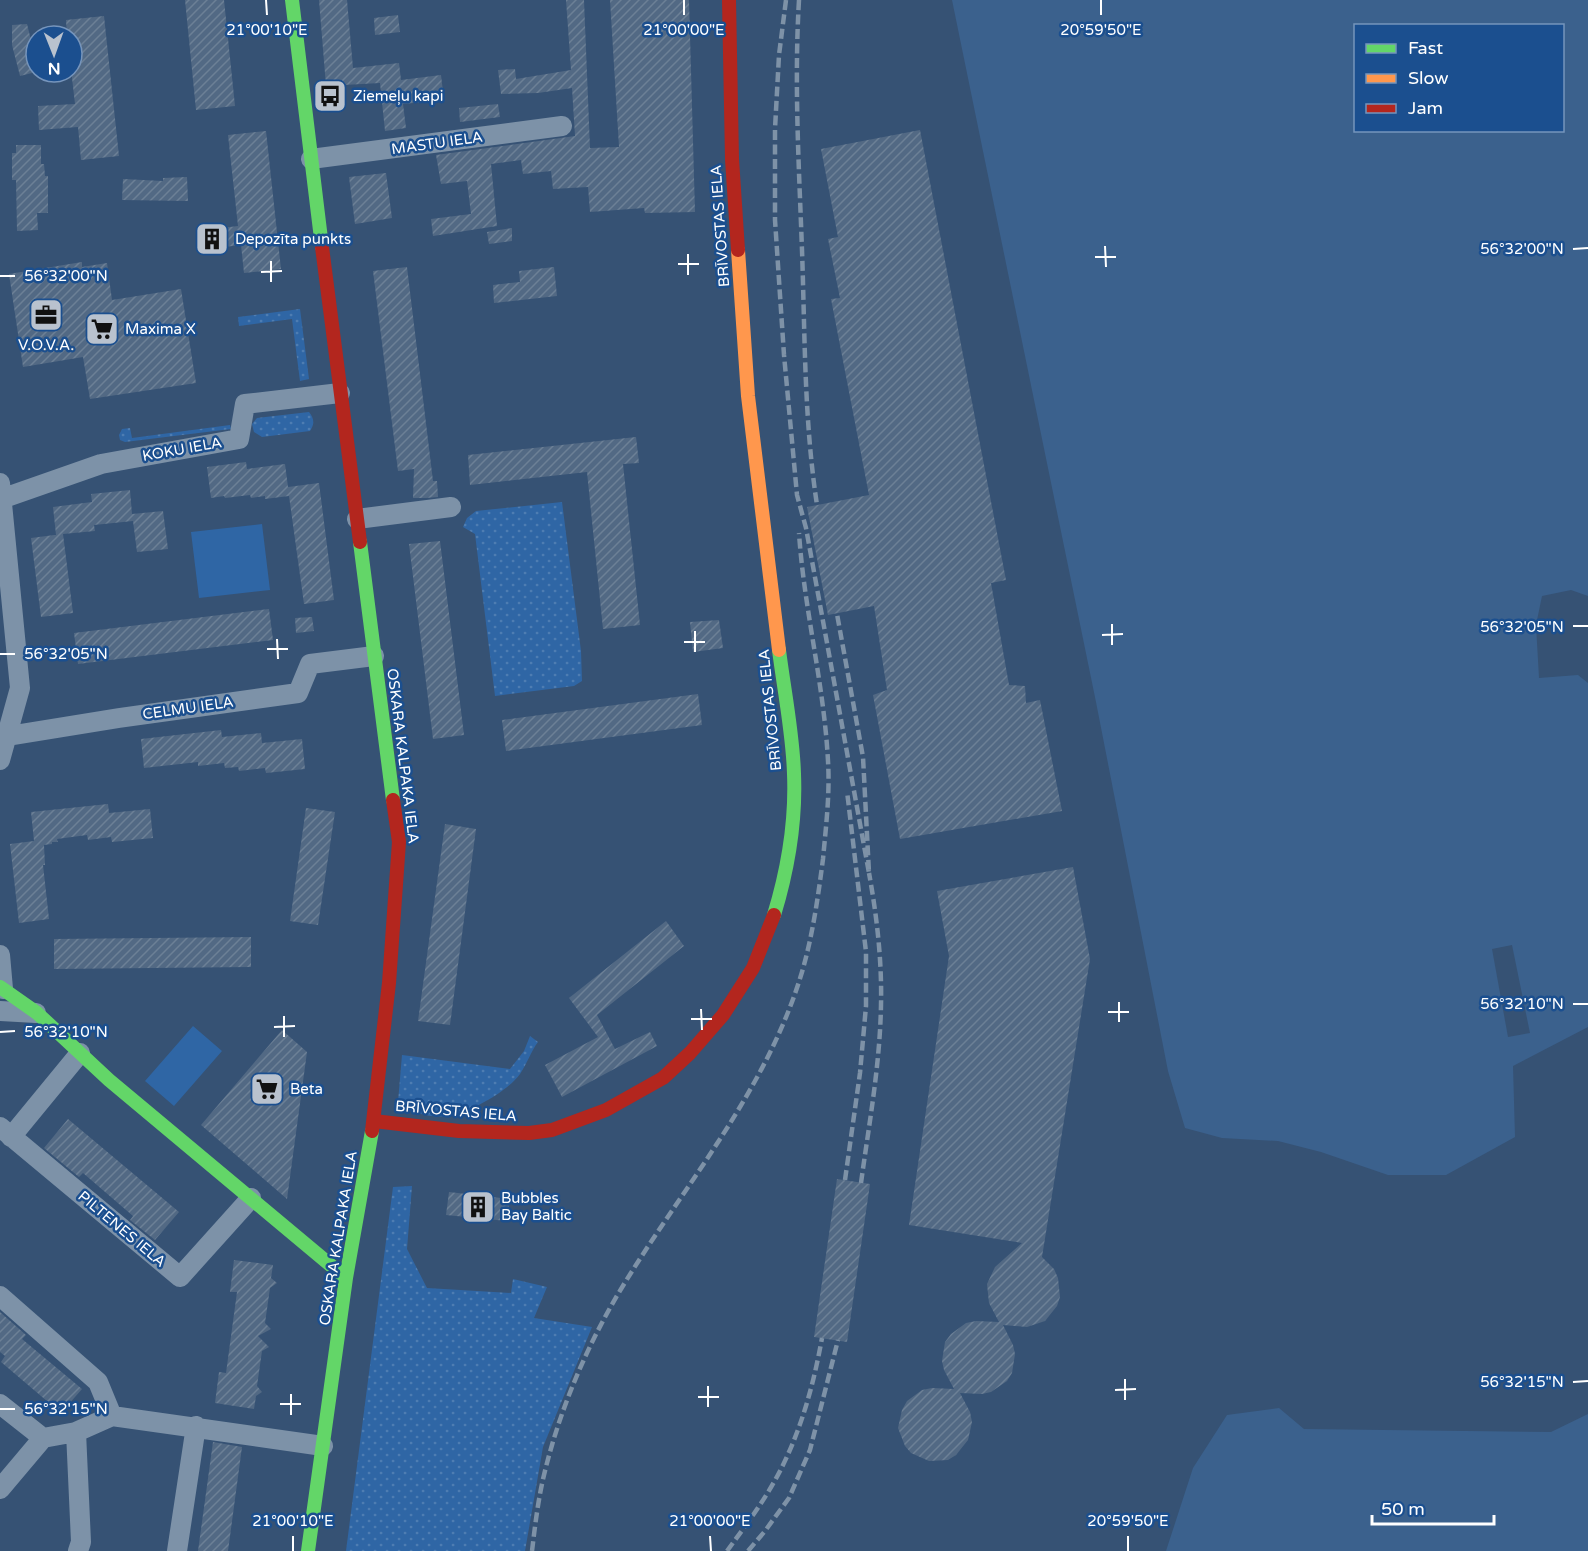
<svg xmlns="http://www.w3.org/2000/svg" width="1588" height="1551" viewBox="0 0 1588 1551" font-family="'Varela Round',sans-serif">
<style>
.grass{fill:url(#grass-dots)}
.green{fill:#2f66a5}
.water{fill:#3b618d;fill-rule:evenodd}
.pier{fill:#365274}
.building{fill:url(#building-hatch)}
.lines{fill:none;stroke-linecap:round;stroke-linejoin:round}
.street{stroke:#7d92a8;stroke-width:20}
.fast{stroke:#63d668;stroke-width:14}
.slow{stroke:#ff974d;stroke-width:14}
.jam{stroke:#b3261e;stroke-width:14}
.rail{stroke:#7e92a7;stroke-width:4.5;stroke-dasharray:10 4.5;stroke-linecap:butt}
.ticks{fill:none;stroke:#fff;stroke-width:2}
.labels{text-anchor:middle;stroke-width:5;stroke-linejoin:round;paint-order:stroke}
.poi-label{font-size:15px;fill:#fff;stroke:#1b4f8f;text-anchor:start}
.street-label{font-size:15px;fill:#fff;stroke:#1b4f8f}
.ticks-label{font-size:15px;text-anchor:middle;fill:#fff;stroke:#1b4f8f;stroke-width:5;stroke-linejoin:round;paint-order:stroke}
</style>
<defs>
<pattern id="grass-dots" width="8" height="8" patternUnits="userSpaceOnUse" patternTransform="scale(1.5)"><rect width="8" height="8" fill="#2f66a5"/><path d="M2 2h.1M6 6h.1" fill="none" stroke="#4e7db2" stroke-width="1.8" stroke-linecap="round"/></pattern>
<pattern id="building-hatch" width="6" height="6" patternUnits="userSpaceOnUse" patternTransform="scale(1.5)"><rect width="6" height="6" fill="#526984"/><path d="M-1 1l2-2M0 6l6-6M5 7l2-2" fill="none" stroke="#6c8096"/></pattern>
</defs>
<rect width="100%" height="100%" fill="#365274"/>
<path class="grass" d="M300,309L309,379L300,381L292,319L239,326L238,317Z
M309,412C314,418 315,424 310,431L262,437L254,432L252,424L257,418Z
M230,425L231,429L125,442L120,440L119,435L122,429L130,428L132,438Z
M562,502L581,651L582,681L574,686L495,696L475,534L463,527L467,518L476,511Z
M530,1036L538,1042C531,1051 527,1064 520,1074C508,1091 471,1112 450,1116C432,1118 411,1114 398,1102L402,1055L510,1069L524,1051Z
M412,1186L407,1249L427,1288L511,1293L513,1279L547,1287L534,1318L592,1327L543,1447L525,1551H346L393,1187Z"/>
<path class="green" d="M262,524L270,590L199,598L191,532Z
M193,1026L222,1051L174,1106L145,1081Z"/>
<path class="water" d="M952,0H1588V596L1571,590L1542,596L1536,625L1539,678L1578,675L1588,683V1027L1513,1066L1515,1137L1446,1175H1388L1321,1152L1278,1141L1222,1138L1185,1128L1168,1071L1096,702ZM1356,26H1562V130H1356Z
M1279,1408L1304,1429L1551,1432L1588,1414V1551H1166L1193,1468L1227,1415Z"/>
<path class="pier" d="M1512,945L1530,1033L1508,1037L1492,949Z"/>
<path class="building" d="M185,0H224L235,106L196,110Z
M319,0H347L353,68L399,63L401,80L441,75L444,100L403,104L406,128L385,131L380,83L326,86Z
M566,0H584L590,148L619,147L610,0H689L695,212L645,213L644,208L590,212L588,187L553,189L551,171L523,174L521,160L491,164L497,226L433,236L431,219L471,214L467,181L441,184L436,155L575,136L572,88L538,93L501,94L498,70L515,69L516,79L571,70Z
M398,15L400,32L375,35L374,18Z
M104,16L119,156L81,160L78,127L39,130L38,106L75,104L72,78V36H67L66,20Z
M27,24L36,60V72L20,76L12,45V25Z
M498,104L500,117L460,122L459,108Z
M920,130L1006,580L991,583L1009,685L1025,686L1026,703L1040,700L1062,811L900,839L873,695L887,690L874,606L828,615L807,507L869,495L831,299L840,298L828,239L838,237L821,149Z
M266,131L281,269L244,273L241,245L207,249L205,230L238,226L228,135Z
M16,145H41V164H44L45,176H48V213H37L38,230L17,231L16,180H12V153H16Z
M386,173L392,218L355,224L349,177Z
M187,177L188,201L122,200L123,179L163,181V178Z
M512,228V241L489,244L487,232Z
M82,262V267L107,263L112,300L181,289L196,383L90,399L83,357L23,367L9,274Z
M407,267L433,481H437L438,497L426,498H413L414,469L398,471L373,271Z
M554,267L557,296L494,303L493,285L520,282L519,271Z
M636,437L639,463L623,464L640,625L603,629L587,472L470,485L468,455Z
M246,462L247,469L285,464L288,487L319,483L334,600L304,604L289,496L265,499V496L251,498L250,495L225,498L224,496L211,498L207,467Z
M130,490L132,514L163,511L168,549L137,552L133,521L94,525L95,531L63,534L73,613L41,617L31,538L62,534L56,535L53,507L92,502L91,494Z
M440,541L464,735L433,739L409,544Z
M269,609L273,640L78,664L74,633Z
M312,617L314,631L296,633L295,618Z
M719,620L723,648L693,652L690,622Z
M698,694L702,725L506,751L502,720Z
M221,730L222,737L261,733L262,743L302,739L305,769L266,773L265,768L239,771L238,767L225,768L224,763L198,766V762L144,768L141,739Z
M108,804L109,813L150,809L153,838L112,842L111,837L88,840L87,835L57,839L58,842H52V844L44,845L45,865H43L49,919L19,923L10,844L34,841L31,812Z
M306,808L335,812L318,925L290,921Z
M445,824L476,829L450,1025L418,1021Z
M1073,867L1090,959L1042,1257L1054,1269L1058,1278L1060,1297L1057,1306L1045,1321L1027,1327L1003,1325L1013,1345L1015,1354L1012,1373L1007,1381L991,1392L982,1394L960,1393L970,1412L972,1422L968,1440L956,1455L948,1460L929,1461L911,1453L905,1446L898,1428L902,1410L907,1401L922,1390L932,1388L954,1389L944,1370L942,1361L945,1342L951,1334L966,1323L976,1321L999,1322L989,1303L987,1284L995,1267L1022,1243L909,1225L949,956L937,891Z
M666,921L684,946L597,1015L615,1049L650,1032L657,1046L562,1097L545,1065L598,1037L569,998Z
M251,937V967L54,969V939Z
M282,1030L307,1052L287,1199L201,1125Z
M68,1119L179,1212L155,1240L130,1220L133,1216L83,1173L79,1177L44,1148Z
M837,1179L870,1184L847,1342L814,1337Z
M449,1192L510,1199L507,1221L446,1215Z
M234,1260L273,1265L271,1278L277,1283L270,1288L265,1323L271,1329L258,1336L269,1347L262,1351L257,1386L262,1392L256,1396L254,1409L215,1403L219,1372L226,1373L237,1292H230Z
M0,1312L26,1335L22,1339L82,1389L61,1413L1,1362L5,1356L0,1352Z
M213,1442L242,1447L228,1551H198Z"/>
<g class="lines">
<path class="street" d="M311,159L562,126
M0,483L20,688L0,760
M1,499L101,464L239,439L245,404L340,393
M357,519L451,507
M8,736L119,718L298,693L310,664L374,656
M0,955L3,989
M0,1011L36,1013
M0,1127L180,1277L251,1198
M11,1137L80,1053
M0,1296L98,1382L112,1416
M0,1404L43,1438L76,1432L112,1416L323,1446
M76,1432L81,1542L78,1551
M0,1489L43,1438
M177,1551L196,1426"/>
<path class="fast" d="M292,0L322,247
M360,542L393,800
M774,915C788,869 796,822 794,774C793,734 784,690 779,650
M0,987L37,1013L109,1080L346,1278
M308,1551L346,1278L372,1131"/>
<path class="slow" d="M738,250L748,396L779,650"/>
<path class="jam" d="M729,0L732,159L738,250
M322,247L360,542
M374,1121L459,1131L529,1133L552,1130L606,1110L663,1078L690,1053L723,1015L753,968L774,915
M372,1131L389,983L399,842L393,800"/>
<path class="rail" d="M786,0L779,55L775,129V220L784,355L797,495L806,528L869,873L863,757L837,614
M799,0C794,84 799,166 802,250C805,335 804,420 817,505
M845,1180L860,1073L866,1006V952L847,791
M861,1183C869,1124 880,1065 881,1005C882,961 877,917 869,873
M532,1551C535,1526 538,1500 544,1475C559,1412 585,1350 618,1294C682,1187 766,1093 802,972C813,934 818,897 823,859C826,826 830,794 828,761C824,684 804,609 799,533
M727,1551C743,1529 760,1507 774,1482C799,1438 813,1388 822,1338
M748,1551L765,1531L789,1498L810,1450L838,1340"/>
</g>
<path class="ticks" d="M266,0L267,15M684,0V15M1101,0V15M1105,246L1106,267M1573,249L1588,248M688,254V275M1095,257H1116M271,261V282M678,264H699M261,272L282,271M0,276H15M1112,624V645M1573,626H1588M695,631V652M1102,635L1123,634M277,639L278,659M684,642H705M267,649H288M0,654H15M1119,1002V1022M1573,1004H1588M701,1009L702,1030M1108,1012H1129M284,1016V1037M691,1019H712M274,1027L295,1026M0,1032L15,1031M1125,1379V1400M1573,1382L1588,1381M708,1386V1407M1115,1390L1136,1389M291,1394V1415M698,1397H719M280,1404H301M0,1409H15M293,1536V1551M710,1536L711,1551M1128,1536V1551"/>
<defs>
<g id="bus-square" transform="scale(1.725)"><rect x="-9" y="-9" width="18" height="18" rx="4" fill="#b9c2ce" stroke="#1b4f8f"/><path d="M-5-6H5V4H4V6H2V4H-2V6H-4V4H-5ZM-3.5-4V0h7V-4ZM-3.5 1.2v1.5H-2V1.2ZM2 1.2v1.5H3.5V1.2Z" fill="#111"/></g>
<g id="building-square" transform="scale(1.725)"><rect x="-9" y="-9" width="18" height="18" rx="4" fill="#b9c2ce" stroke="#1b4f8f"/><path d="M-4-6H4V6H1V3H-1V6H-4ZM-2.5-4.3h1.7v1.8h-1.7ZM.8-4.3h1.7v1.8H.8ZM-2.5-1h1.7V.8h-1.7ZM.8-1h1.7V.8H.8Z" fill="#111"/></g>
<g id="office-square" transform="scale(1.725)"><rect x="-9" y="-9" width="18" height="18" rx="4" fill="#b9c2ce" stroke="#1b4f8f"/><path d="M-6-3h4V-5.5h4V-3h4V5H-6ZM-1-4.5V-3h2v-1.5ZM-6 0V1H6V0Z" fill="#111"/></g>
<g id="supermarket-square" transform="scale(1.725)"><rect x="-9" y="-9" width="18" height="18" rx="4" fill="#b9c2ce" stroke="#1b4f8f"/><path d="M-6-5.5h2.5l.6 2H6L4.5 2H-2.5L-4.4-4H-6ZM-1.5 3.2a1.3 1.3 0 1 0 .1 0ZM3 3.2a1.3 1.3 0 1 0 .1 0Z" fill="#111"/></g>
</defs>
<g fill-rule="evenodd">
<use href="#bus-square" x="330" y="96"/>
<use href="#building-square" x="212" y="239"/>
<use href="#office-square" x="46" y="315"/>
<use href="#supermarket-square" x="102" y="329"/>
<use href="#supermarket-square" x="267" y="1089"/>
<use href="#building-square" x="478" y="1207"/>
</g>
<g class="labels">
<g class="poi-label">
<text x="353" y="101">Ziemeļu kapi</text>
<text x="235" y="244">Depozīta punkts</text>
<text x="125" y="334">Maxima X</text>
<text x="46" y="350" text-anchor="middle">V.O.V.A.</text>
<text x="290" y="1094">Beta</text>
<text x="501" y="1203">Bubbles<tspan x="501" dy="17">Bay Baltic</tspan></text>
</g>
<g class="street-label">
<text transform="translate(437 143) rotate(-8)" y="5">MASTU IELA</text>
<text transform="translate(720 226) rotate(-94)" y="5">BRĪVOSTAS IELA</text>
<text transform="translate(182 449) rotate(-10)" y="5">KOKU IELA</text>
<text transform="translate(188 708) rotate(-8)" y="5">CELMU IELA</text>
<text transform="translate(770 710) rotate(-96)" y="5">BRĪVOSTAS IELA</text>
<text transform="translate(403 756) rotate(83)" y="5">OSKARA KALPAKA IELA</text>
<text transform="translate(456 1111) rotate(5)" y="5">BRĪVOSTAS IELA</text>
<text transform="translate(122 1229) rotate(40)" y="5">PILTENES IELA</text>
<text transform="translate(338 1238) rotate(-81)" y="5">OSKARA KALPAKA IELA</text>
</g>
</g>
<g class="ticks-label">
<text x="267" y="35">21°00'10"E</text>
<text x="684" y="35">21°00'00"E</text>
<text x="1101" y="35">20°59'50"E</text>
<text x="1522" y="254">56°32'00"N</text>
<text x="66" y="281">56°32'00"N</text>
<text x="1522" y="632">56°32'05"N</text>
<text x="66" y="659">56°32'05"N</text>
<text x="1522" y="1009">56°32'10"N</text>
<text x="66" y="1037">56°32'10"N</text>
<text x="1522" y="1387">56°32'15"N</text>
<text x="66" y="1414">56°32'15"N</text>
<text x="293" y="1526">21°00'10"E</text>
<text x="710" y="1526">21°00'00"E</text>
<text x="1128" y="1526">20°59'50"E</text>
</g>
<rect x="1354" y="24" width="210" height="108" fill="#1b4f8f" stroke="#7695bc" stroke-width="1.5"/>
<rect x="1366" y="44" width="30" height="9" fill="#63d668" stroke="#7695bc" stroke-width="1.5"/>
<text x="1408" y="54" font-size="18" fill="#ffffff">Fast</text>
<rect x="1366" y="74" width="30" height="9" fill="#ff974d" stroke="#7695bc" stroke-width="1.5"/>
<text x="1408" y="84" font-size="18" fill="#ffffff">Slow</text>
<rect x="1366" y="104" width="30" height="9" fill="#b3261e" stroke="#7695bc" stroke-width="1.5"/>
<text x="1408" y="114" font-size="18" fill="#ffffff">Jam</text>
<g transform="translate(54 54) rotate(179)"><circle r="28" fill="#1b4f8f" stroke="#7695bc" stroke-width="1.5"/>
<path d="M0-4.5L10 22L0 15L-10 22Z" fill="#b9c2ce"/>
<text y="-9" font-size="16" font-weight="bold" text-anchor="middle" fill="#ffffff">N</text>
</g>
<path d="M1372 1515v9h122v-9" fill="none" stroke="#ffffff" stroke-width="3"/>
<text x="1381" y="1515" font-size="18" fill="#ffffff" stroke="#1b4f8f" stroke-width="4.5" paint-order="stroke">50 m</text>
</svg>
